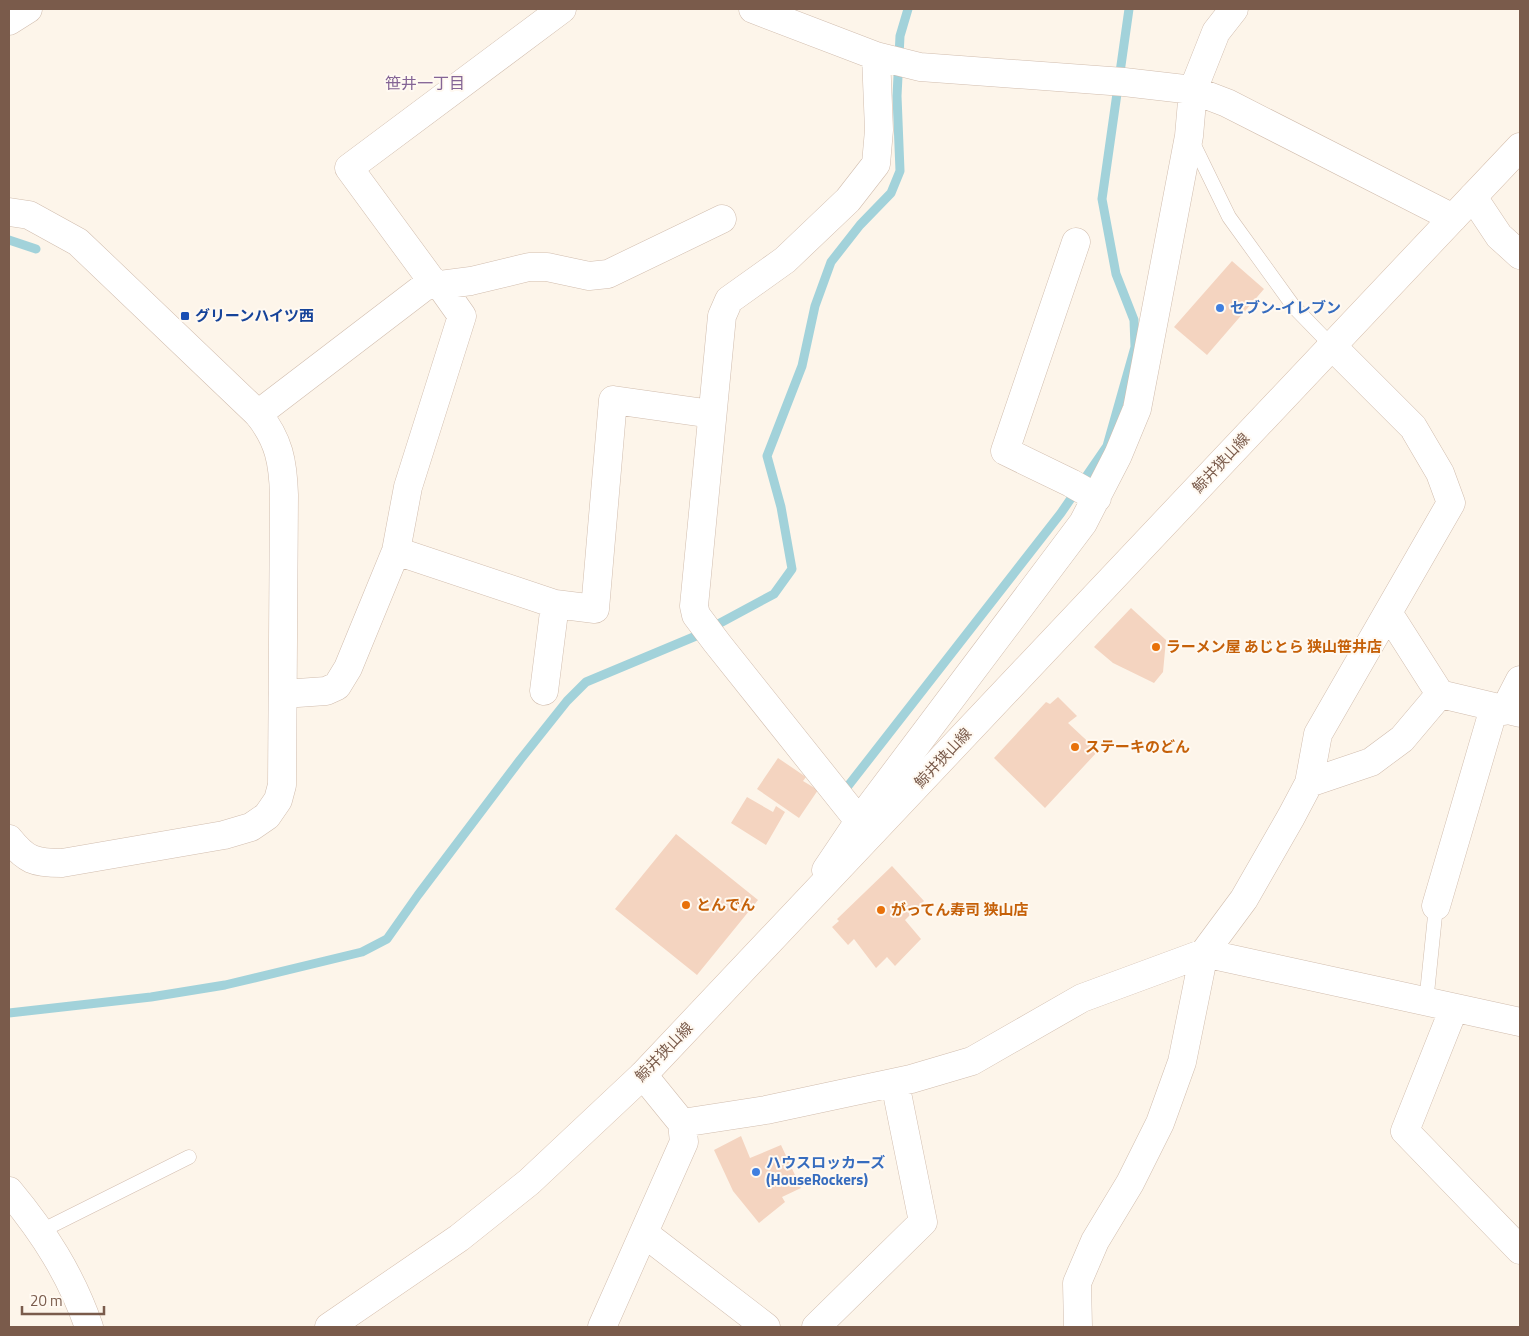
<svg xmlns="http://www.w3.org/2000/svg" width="1529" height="1336" viewBox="0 0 1529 1336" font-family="'Titillium Web','Noto Sans JP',sans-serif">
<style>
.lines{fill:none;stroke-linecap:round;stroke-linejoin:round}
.stream{stroke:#a2d2da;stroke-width:9}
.building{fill:#f4d4c0}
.service-casing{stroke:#d1bdae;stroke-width:15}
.minor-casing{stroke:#d1bdae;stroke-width:29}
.tertiary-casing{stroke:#d1bdae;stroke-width:29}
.secondary-casing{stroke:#d6bfae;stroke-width:29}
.service{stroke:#fff;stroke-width:14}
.minor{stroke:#fff;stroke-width:28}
.tertiary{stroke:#fff;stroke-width:28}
.secondary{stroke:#fff;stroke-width:28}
.shop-dot{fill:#3f7fe0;stroke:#fff9f1;stroke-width:2}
.transit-dot{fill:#1a4fb4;stroke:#fff9f1;stroke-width:2}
.food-dot{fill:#e8710a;stroke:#fff9f1;stroke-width:2}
.labels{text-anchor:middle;stroke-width:4;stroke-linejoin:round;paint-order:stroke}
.shop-label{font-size:15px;font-weight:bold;fill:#366cbe;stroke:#fff9f1;text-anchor:start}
.transit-label{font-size:15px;font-weight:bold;fill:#164399;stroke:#fff9f1;text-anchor:start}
.street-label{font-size:15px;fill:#7a5b4b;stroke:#fff9f1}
.food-label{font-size:15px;font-weight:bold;fill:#c56008;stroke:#fff9f1;text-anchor:start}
.neighbourhood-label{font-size:16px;fill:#846495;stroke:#fff9f1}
</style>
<rect width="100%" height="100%" fill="#fdf5ea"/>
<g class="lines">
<path class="stream" d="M9,240L36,249
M848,786L1061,513L1107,446L1135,347L1134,320L1116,274L1102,199L1129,9
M9,1013L151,997L225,985L362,952L387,939L418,895L520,760L567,701L586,682L696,636L774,594L792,569L781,507L767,456L802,366L815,306L831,262L860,225L891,193L900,171L897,96L900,36L908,9"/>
</g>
<path class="building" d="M1232,261L1264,289L1207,355L1174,327Z
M1131,608L1166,640L1163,672L1154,683L1113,663L1094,647Z
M1058,697L1077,716L1068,723L1098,751L1045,808L994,758L1046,702L1050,704Z
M778,758L806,777L803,781L818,790L799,818L757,789Z
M747,797L773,812L776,806L785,812L766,845L731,823Z
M676,834L758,900L697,975L615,909Z
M892,866L924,901L905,920L921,939L895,966L887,957L876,968L854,939L848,945L832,927L839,921L837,919Z
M741,1136L750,1158L781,1145L801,1188L782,1197L785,1202L759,1223L733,1191L714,1150Z"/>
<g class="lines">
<g class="service-casing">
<path id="service" d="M1192,141L1229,217L1294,307L1331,345
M1426,1003L1436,906
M41,1231L189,1157"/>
</g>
<g class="minor-casing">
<path id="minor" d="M753,9L876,56L920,67L1124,82L1193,90L1227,103L1453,218
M9,21L28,9
M1473,197L1499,236L1520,255
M1076,242L1005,451L1071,483L1097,498
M258,414L432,281L349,168L562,9
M396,551L555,604L595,609L613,400L712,414
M1389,614L1440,694L1520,713
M544,691L555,604
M283,694L326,691L337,686L348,668L396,551L408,487L462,316L440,285L471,281L529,267H547L589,276L608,274L722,219
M1504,711L1520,680
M1309,783L1371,762L1402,739L1440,694
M873,831L859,821L717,643L696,615L694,606L722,316L729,300L785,260L848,200L876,164L879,130L876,56
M826,870L859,821L1083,523L1118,455L1137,409L1189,136L1193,90L1216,32L1234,9
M1436,906L1494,708
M1454,1008L1405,1131L1520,1250
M682,1123L766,1110L911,1079L972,1061L1082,998L1204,953L1520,1022
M9,1191C44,1233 71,1275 89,1327
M645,1234L766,1327
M602,1327L684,1142L682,1123L643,1075
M816,1327L923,1222L895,1083
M1078,1327L1077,1283L1095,1241L1130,1183L1160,1123L1182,1062L1204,953L1244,899L1291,817L1309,783L1318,734L1451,503L1440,473L1413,427L1331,345"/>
</g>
<g class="tertiary-casing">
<path id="tertiary" d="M9,212L29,215L78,242L258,414C279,440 283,462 284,495L282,785L278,800L267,816L251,827L224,835L62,863C34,863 26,860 9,839"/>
</g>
<g class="secondary-casing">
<path id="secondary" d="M329,1327L459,1238L529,1182L643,1075L1520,147"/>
</g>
<use href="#service" class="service"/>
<use href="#minor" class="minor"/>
<use href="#tertiary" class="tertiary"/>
<use href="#secondary" class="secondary"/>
</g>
<g class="shop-dot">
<circle cx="1220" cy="308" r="5"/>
<circle cx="756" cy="1172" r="5"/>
</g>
<rect class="transit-dot" x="180" y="311" width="10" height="10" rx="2.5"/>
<g class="food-dot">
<circle cx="1156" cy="647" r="5"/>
<circle cx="1075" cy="747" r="5"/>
<circle cx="686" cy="905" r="5"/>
<circle cx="881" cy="910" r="5"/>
</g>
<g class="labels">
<g class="shop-label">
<text x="1230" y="313">セブン-イレブン</text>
<text x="766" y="1168">ハウスロッカーズ<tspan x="766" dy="17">(HouseRockers)</tspan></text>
</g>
<g class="transit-label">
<text x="195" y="321">グリーンハイツ西</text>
</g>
<g class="street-label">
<text transform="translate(1221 463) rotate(-47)" y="5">鯨井狭山線</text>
<text transform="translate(943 758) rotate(-47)" y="5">鯨井狭山線</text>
<text transform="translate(664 1052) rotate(-46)" y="5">鯨井狭山線</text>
</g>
<g class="food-label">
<text x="1166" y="652">ラーメン屋 あじとら 狭山笹井店</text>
<text x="1085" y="752">ステーキのどん</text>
<text x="696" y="910">とんでん</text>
<text x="891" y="915">がってん寿司 狭山店</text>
</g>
<g class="neighbourhood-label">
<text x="425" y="89">笹井一丁目</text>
</g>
</g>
<rect width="1529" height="1336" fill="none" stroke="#7a5b4b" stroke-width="20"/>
<path d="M22 1306v8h82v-8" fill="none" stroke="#7a5b4b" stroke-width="2.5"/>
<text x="30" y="1306" font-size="15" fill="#7a5b4b" stroke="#fff9f1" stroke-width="4" paint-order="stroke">20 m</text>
</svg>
